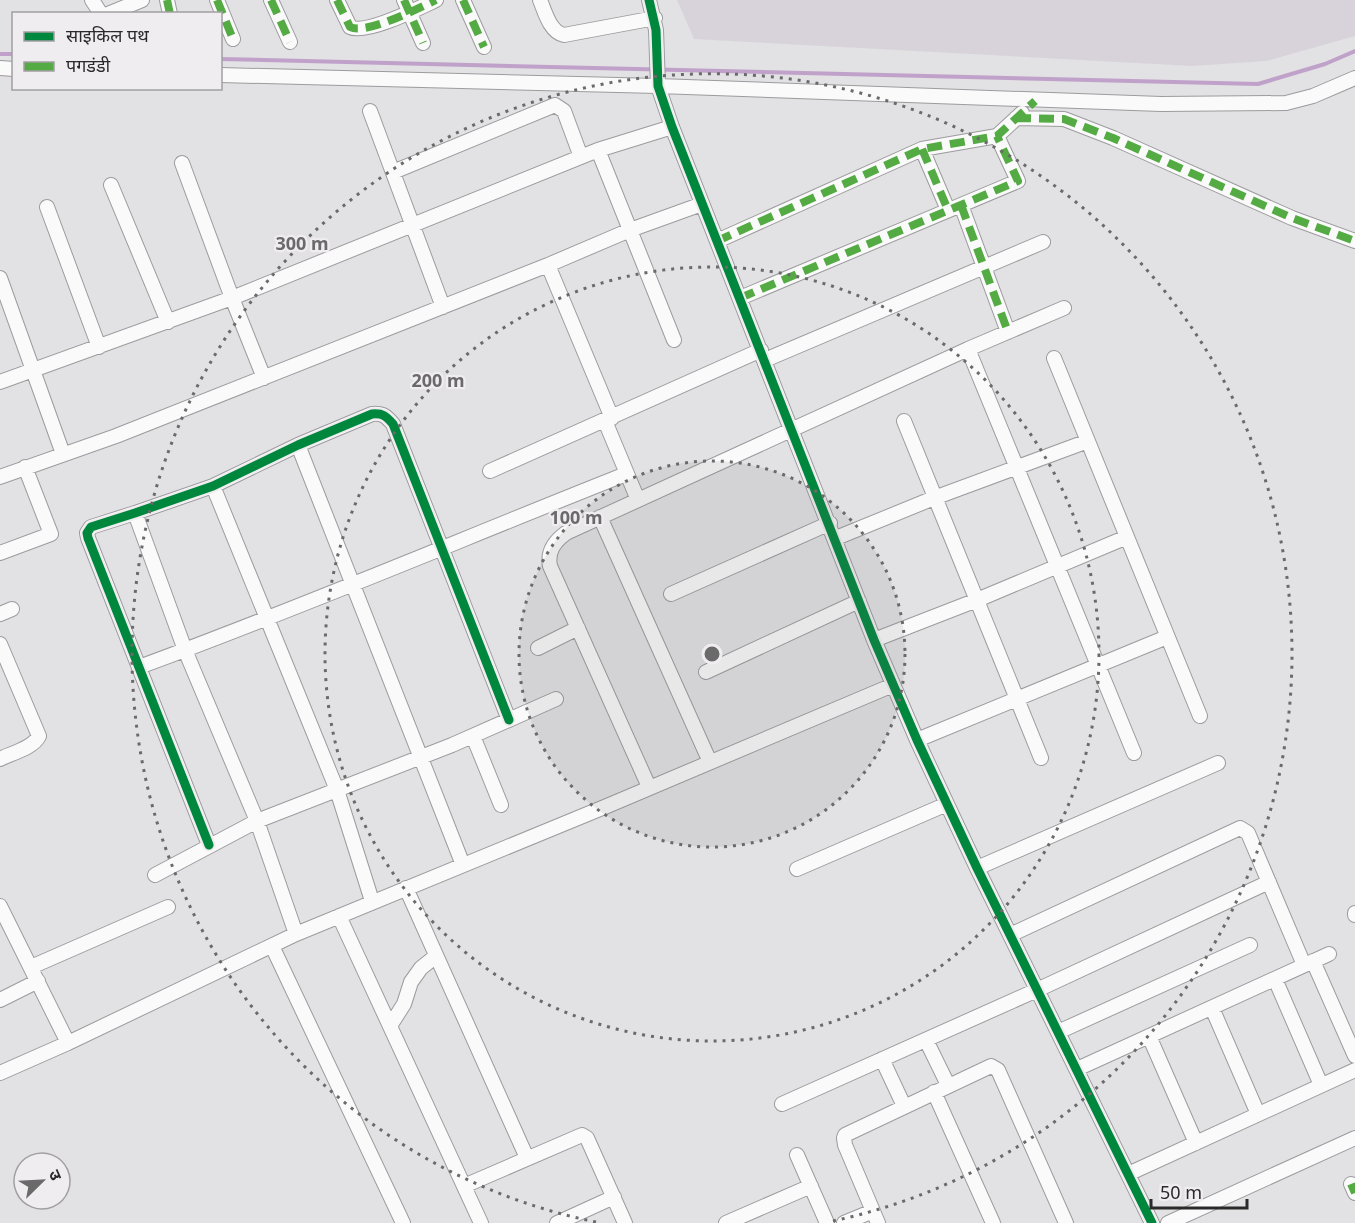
<svg xmlns="http://www.w3.org/2000/svg" width="1355" height="1223" viewBox="0 0 1355 1223" font-family="'Noto Sans','Noto Sans Devanagari',sans-serif">
<style>
.built{fill:#d8d3da}
.lines{fill:none;stroke-linecap:round;stroke-linejoin:round}
.stream{stroke:#c0a1ca;stroke-width:4}
.minor-casing{stroke:#9c9b9d;stroke-width:16}
.minor{stroke:#fbfafb;stroke-width:14}
.quiet{stroke:#54ab44;stroke-width:8;stroke-dasharray:15 8;stroke-linecap:butt}
.cycleway-casing{stroke:#f0edf1;stroke-width:13}
.cycleway{stroke:#00873e;stroke-width:9}
.ring{fill:none;stroke:#6b6a6b;stroke-width:3;stroke-dasharray:3 6}
.centre{fill:#6b6a6b;stroke:#f0edf1;stroke-width:3}
.ring-label{font-size:18px;text-anchor:middle;font-weight:bold;fill:#6b6a6b;stroke:#f0edf1;stroke-width:4.5;stroke-linejoin:round;paint-order:stroke}
</style>
<rect width="100%" height="100%" fill="#e2e1e3"/>
<path class="built" d="M677,0H1355V36L1266,61L1192,66L694,39Z"/>
<g class="lines">
<path class="stream" d="M0,54H14
M220,59L1258,84L1325,64L1355,51"/>
<g class="minor-casing">
<path id="minor" d="M92,0L101,14
M167,0L170,14
M217,0L233,39
M271,0L290,42
M337,0L350,27C366,35 419,8 436,0
M404,0L423,43
M463,0L484,47
M540,0C545,12 550,32 564,35L655,18
M649,0L656,30L658,86L672,127L874,640L917,740L977,868L1152,1223
M108,14L142,0
M0,68L14,69
M220,75L658,86L1161,104L1286,103L1313,96L1355,78
M370,111L443,307
M1016,118L1064,119L1113,138L1292,218L1355,241
M922,149L948,210
M598,150L674,340
M182,163L232,298L264,378
M393,172L555,105L564,111L581,157
M111,185L168,322
M961,205L1008,332
M47,207L99,347
M717,241L922,149L997,136L1022,113
M548,265L612,418
M0,278L63,454
M740,298L1018,181L997,136
M968,349L1134,753
M1054,358L1200,716
M765,360L1043,242
M0,382L232,298L598,150L672,127
M605,421L638,500
M904,421L1041,758
M298,445L463,865
M490,471L761,350
M0,477L116,436L548,265L630,230L702,204
M213,486L337,790L372,901
M135,513L185,650L257,821L296,934
M600,517L710,762
M836,538L934,498L1088,441
M0,553L51,534L25,467
M671,594L830,523
M0,614L12,609
M874,640L977,600L1127,537
M0,644L39,736C33,748 12,753 0,759
M538,648L578,628
M139,667C303,607 464,538 626,474
M706,672L859,601
M473,736L501,805
M917,740L1167,637
M649,787L550,566C547,551 555,541 566,533L968,349L1064,308
M209,845L88,538L87,533L91,527L135,513L213,486L298,445L372,414C383,413 386,416 393,424L509,720
M977,868L1218,763
M797,869L947,804
M155,875L257,821L452,745L556,699
M406,888L527,1158
M0,906L68,1043
M1355,913V915
M339,916L481,1223
M1010,935L1240,828L1248,833L1304,965
M272,946L403,1223
M1313,961L1355,1056
M31,967L168,907
M1275,979L1321,1085
M0,1000L38,981
M1212,1008L1258,1114
M390,1026L404,1004L411,982L421,968L436,956
M1058,1032L1250,945
M1149,1036L1196,1143
M926,1040L948,1085
M882,1059L904,1106
M1077,1069L1329,954
M0,1073L68,1043L296,934L607,806L893,685
M934,1092L993,1223
M782,1104L1037,990L1269,882
M797,1155L827,1223
M1128,1174L1355,1070
M1351,1184L1355,1193
M464,1186L582,1135L587,1138L625,1223
M557,1223L614,1197
M726,1223L811,1186
M844,1223L873,1211
M878,1223L845,1145L844,1138L845,1135L991,1066L998,1070L1066,1223
M1168,1223L1355,1138"/>
</g>
<use href="#minor" class="minor"/>
<path class="quiet" d="M167,0L170,14
M217,0L233,39
M271,0L290,42
M337,0L350,27C366,35 419,8 436,0
M404,0L423,43
M463,0L484,47
M1016,118L1064,119L1113,138L1292,218L1355,241
M922,149L948,210
M961,205L1008,332
M717,241L922,149L997,136L1035,101
M740,298L1018,181L997,136
M1351,1184L1355,1193"/>
<g class="cycleway-casing">
<path id="cycleway" d="M649,0L656,30L658,86L672,127L874,640L917,740L977,868L1152,1223
M209,845L88,538L87,533L91,527L135,513L213,486L298,445L372,414C383,413 386,416 393,424L509,720"/>
</g>
<use href="#cycleway" class="cycleway"/>
</g>
<circle cx="712" cy="654" r="193" fill="#6b6a6b" fill-opacity=".12"/>
<g class="ring">
<circle cx="712" cy="654" r="193"/>
<circle cx="712" cy="654" r="387"/>
<path d="M596 1222A580 580 0 1 1 828 1222"/>
</g>
<circle cx="712" cy="654" r="9" class="centre"/>
<g class="ring-label">
<text x="302" y="250">300 m</text>
<text x="438" y="387">200 m</text>
<text x="576" y="524">100 m</text>
</g>
<rect x="12" y="12" width="210" height="78" fill="#f0edf1" stroke="#a19fa2" stroke-width="1.5"/>
<rect x="24" y="32" width="30" height="9" fill="#00873e" stroke="#a19fa2" stroke-width="1.5"/>
<text x="66" y="42" font-size="18" fill="#2b2a2b">साइकिल पथ</text>
<rect x="24" y="62" width="30" height="9" fill="#54ab44" stroke="#a19fa2" stroke-width="1.5"/>
<text x="66" y="72" font-size="18" fill="#2b2a2b">पगडंडी</text>
<g transform="translate(42 1181) rotate(66)"><circle r="28" fill="#f0edf1" stroke="#a19fa2" stroke-width="1.5"/>
<path d="M0-4.5L10 22L0 15L-10 22Z" fill="#6b6a6b"/>
<text y="-9" font-size="16" font-weight="bold" text-anchor="middle" fill="#2b2a2b">उ</text>
</g>
<path d="M1151 1199v9h96v-9" fill="none" stroke="#2b2a2b" stroke-width="3"/>
<text x="1160" y="1199" font-size="18" fill="#2b2a2b" stroke="#f0edf1" stroke-width="4.5" paint-order="stroke">50 m</text>
</svg>
